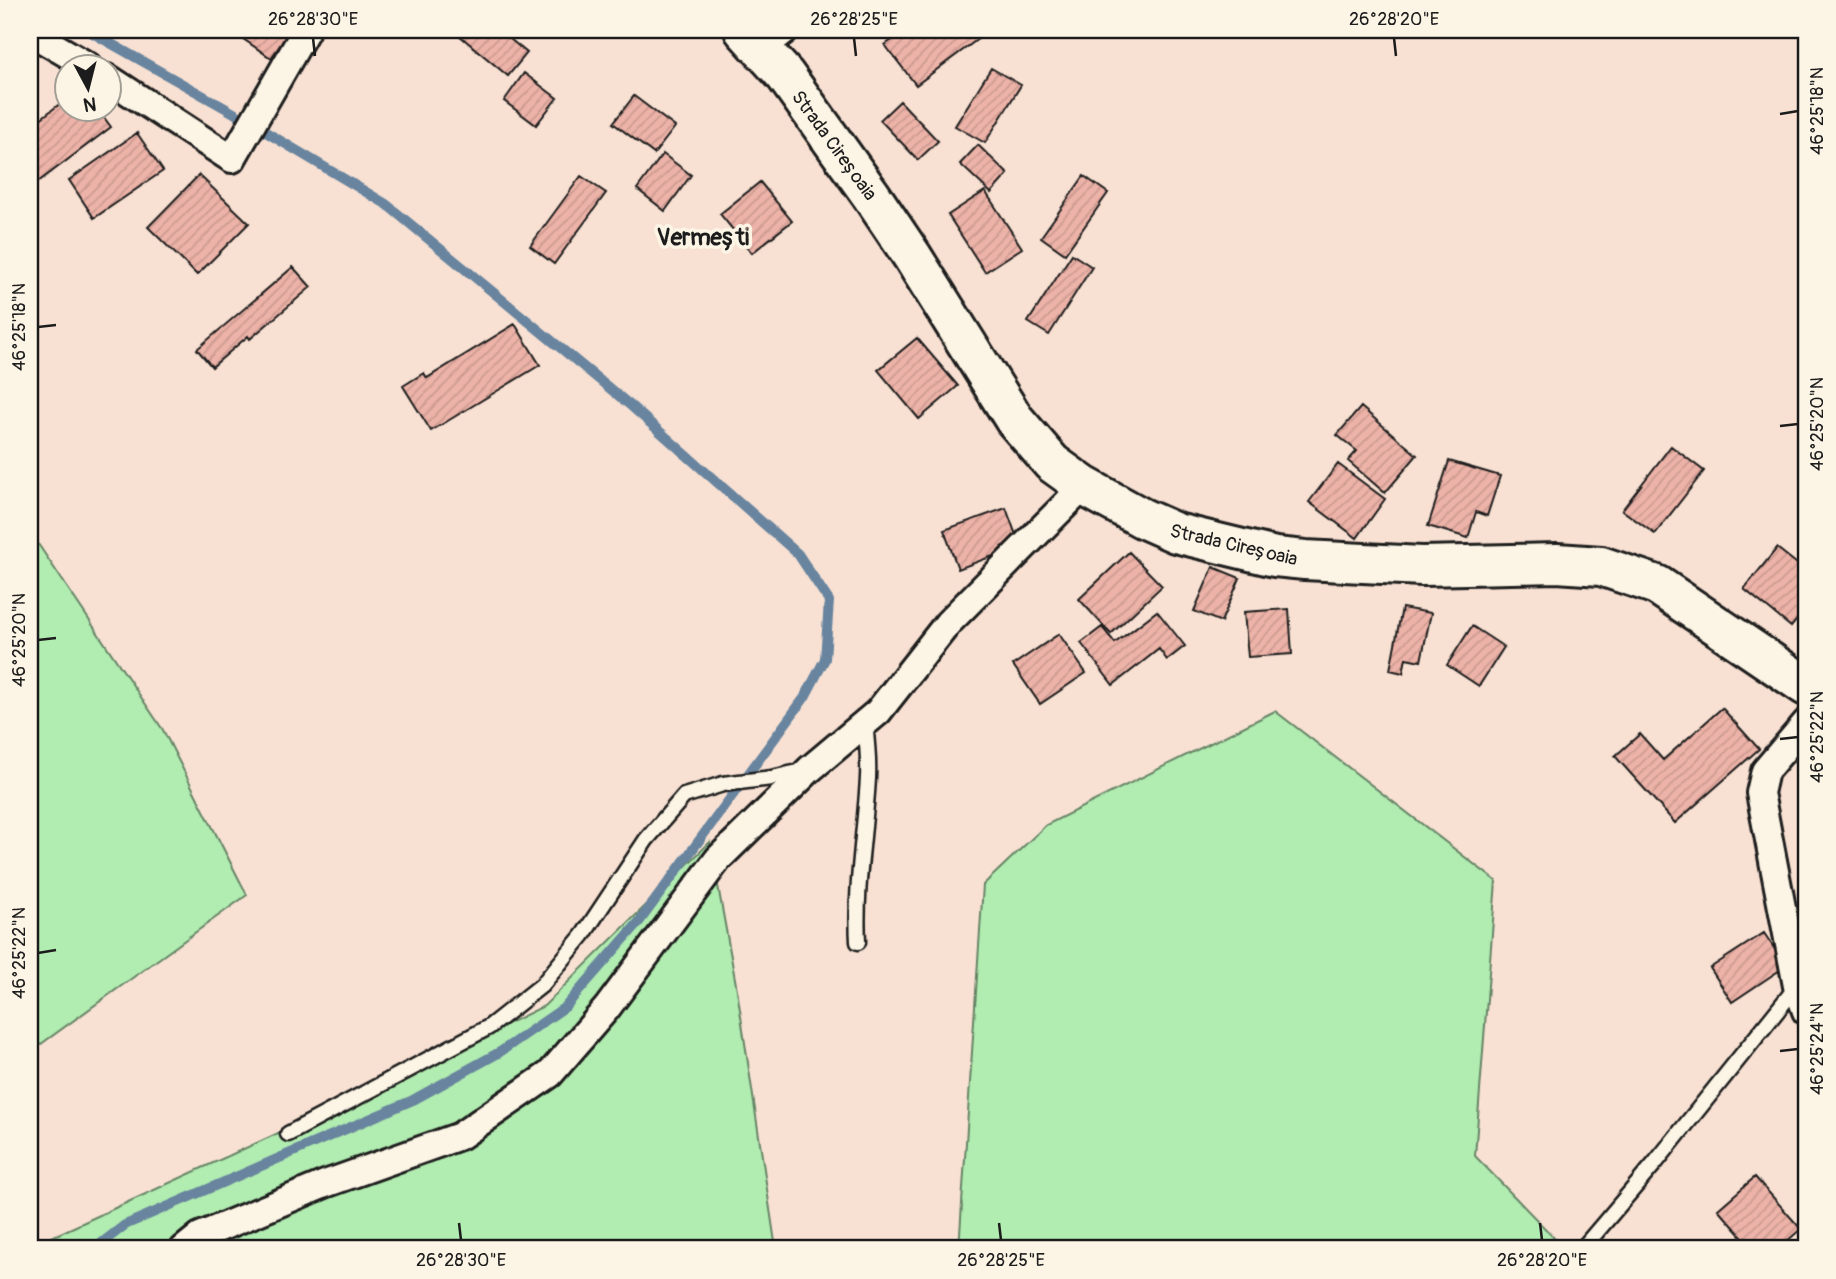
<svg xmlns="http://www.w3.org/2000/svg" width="1836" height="1279" viewBox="0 0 1836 1279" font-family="Pangolin,sans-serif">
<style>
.grass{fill:#b1ecb1;stroke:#668466;stroke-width:2}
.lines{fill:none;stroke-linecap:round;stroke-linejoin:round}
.stream{stroke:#67849e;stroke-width:10}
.building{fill:url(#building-hatch);stroke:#1c1c1c;stroke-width:2}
.lane-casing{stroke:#1c1c1c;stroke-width:19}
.street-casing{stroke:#1c1c1c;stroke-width:32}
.secondary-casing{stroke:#1c1c1c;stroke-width:44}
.lane{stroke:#fcf5e5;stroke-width:14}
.street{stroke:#fcf5e5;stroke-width:26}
.secondary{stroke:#fcf5e5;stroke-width:38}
.ticks{fill:none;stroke:#1c1c1c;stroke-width:2.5}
.labels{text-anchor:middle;stroke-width:7;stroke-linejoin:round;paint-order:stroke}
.street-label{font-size:19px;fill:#1c1c1c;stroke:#fcf5e5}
.quarter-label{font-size:23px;font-weight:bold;fill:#1c1c1c;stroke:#fcf5e5}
.neatline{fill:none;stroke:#1c1c1c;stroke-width:2.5}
.ticks-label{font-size:18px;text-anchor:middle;fill:#1c1c1c}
</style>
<defs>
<pattern id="building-hatch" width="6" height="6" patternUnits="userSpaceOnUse" patternTransform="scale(1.75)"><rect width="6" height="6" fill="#edb3a8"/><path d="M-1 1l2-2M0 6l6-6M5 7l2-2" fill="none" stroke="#cb9990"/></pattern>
</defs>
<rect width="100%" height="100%" fill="#f8e1d3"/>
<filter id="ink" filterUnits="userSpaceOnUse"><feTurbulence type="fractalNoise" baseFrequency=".0143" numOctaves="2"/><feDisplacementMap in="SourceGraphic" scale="14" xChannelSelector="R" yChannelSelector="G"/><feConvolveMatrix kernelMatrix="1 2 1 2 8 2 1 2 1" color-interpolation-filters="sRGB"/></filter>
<g filter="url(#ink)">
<path class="grass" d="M30,532L163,730L247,895L30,1052Z
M1275,711L1496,881L1475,1156L1565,1249H959L983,885L1046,825Z
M710,842L737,990L776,1249H30V1247L372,1090L544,1006Z"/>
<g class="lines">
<path class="stream" d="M87,30L234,113L386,204L631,406L798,554L829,601L825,659L805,697L639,922L565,1007L500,1052L413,1100L125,1225L94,1249"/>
</g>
<path class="building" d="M230,30H291L271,58Z
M453,30H499L527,53L508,76Z
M906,30H990L916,85L885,45Z
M991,68L1021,85L985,143L955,126Z
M524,73L557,98L536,125L504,101Z
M634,96L675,127L654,154L613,123Z
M66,99V108H97L111,127L38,182L30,172V127Z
M900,101L938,141L918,160L880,120Z
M137,133L163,171L94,218L69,180Z
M978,145L1008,174L991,193L960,164Z
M663,154L691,175L665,211L637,189Z
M199,175L249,223L197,275L148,227Z
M581,176L606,193L554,264L530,246Z
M1084,176L1108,193L1065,254L1041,237Z
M760,182L792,221L752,253L720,214Z
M985,191L1022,248L985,272L948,215Z
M1072,254L1092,267L1049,335L1028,322Z
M293,267L311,287L250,339L248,336L212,367L197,349Z
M515,324L540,365L431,431L403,386L424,373L427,378Z
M917,338L958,386L919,419L878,370Z
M1361,407L1417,455L1385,493L1348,461L1357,451L1337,435Z
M1671,446L1704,471L1655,534L1622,510Z
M1449,461L1500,476L1487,516L1476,512L1468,538L1428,526Z
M1338,464L1385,499L1357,538L1309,502Z
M1006,508L1020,546L958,569L944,530Z
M1777,548L1806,571V609L1791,627L1744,589Z
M1129,552L1162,586L1111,634L1079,599Z
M1213,567L1240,578L1221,622L1194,611Z
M1402,608L1431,613L1421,661L1406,658L1403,673L1390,670Z
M1289,609L1292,654L1248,657L1244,612Z
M1157,611L1185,646L1167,660L1159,649L1113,685L1081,643L1102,627L1115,643Z
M1472,626L1504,647L1479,686L1447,665Z
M1059,634L1086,673L1040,704L1013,665Z
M1722,708L1759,749L1675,823L1615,756L1640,734L1663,760Z
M1764,933L1786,966L1732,1002L1710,968Z
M1755,1177L1801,1229L1778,1249H1741L1748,1243L1718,1209Z"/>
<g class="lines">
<g class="lane-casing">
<path id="lane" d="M858,942C855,886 865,833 868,778C869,760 867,741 865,723
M288,1134L489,1027L542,985L583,935L646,840L684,796L723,784L772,778L802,771
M1582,1249L1656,1162L1797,986"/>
</g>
<g class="street-casing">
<path id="street" d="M30,32L88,66
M761,49L785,30
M108,78L232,159L306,30
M1806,723L1765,771L1760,793L1797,986L1806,1011
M184,1249L200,1236L325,1184L460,1136L550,1074L607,1008L718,859L810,769L878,712L948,623L1084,486"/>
</g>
<g class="secondary-casing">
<path id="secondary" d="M744,30L785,75L871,195L912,256L1014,419L1052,463L1084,486L1142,518L1176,533L1275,557L1305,560L1422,566L1557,563L1601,566L1657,585L1806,686"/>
</g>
<use href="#lane" class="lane"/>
<use href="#street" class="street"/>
<use href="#secondary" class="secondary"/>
</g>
</g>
<path class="ticks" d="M313,38L315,56M854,38L856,56M1394,38L1396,56M1780,114L1798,111M38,327L56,325M1780,426L1798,424M38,640L56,638M1780,739L1798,737M38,953L56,950M1780,1051L1798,1049M459,1223L461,1240M999,1223L1001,1240M1540,1223L1542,1240"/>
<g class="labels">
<g class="street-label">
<text transform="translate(835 145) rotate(54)" y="7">Strada Cireșoaia</text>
<text transform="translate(1234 544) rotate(13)" y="7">Strada Cireșoaia</text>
</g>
<g class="quarter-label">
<text x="703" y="245">Vermești</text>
</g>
</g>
<rect width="1836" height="1279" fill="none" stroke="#fcf5e5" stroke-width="77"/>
<g transform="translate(88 88) rotate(173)"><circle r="33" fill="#fcf5e5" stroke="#a29e95" stroke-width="2"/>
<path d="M0-5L12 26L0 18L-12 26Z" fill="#1c1c1c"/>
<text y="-10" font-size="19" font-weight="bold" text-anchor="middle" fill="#1c1c1c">N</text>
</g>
<rect x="38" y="38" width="1760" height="1202" class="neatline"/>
<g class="ticks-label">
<text x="313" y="25">26°28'30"E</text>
<text x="854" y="25">26°28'25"E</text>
<text x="1394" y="25">26°28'20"E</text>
<text transform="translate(1817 111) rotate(-90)" y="6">46°25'18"N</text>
<text transform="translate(19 327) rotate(-90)" y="6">46°25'18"N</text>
<text transform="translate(1817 424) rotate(-90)" y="6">46°25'20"N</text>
<text transform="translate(19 640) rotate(-90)" y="6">46°25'20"N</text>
<text transform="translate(1817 737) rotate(-90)" y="6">46°25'22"N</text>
<text transform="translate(19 953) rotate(-90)" y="6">46°25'22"N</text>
<text transform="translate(1817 1049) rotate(-90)" y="6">46°25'24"N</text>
<text x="461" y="1266">26°28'30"E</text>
<text x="1001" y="1266">26°28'25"E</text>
<text x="1542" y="1266">26°28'20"E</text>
</g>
</svg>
